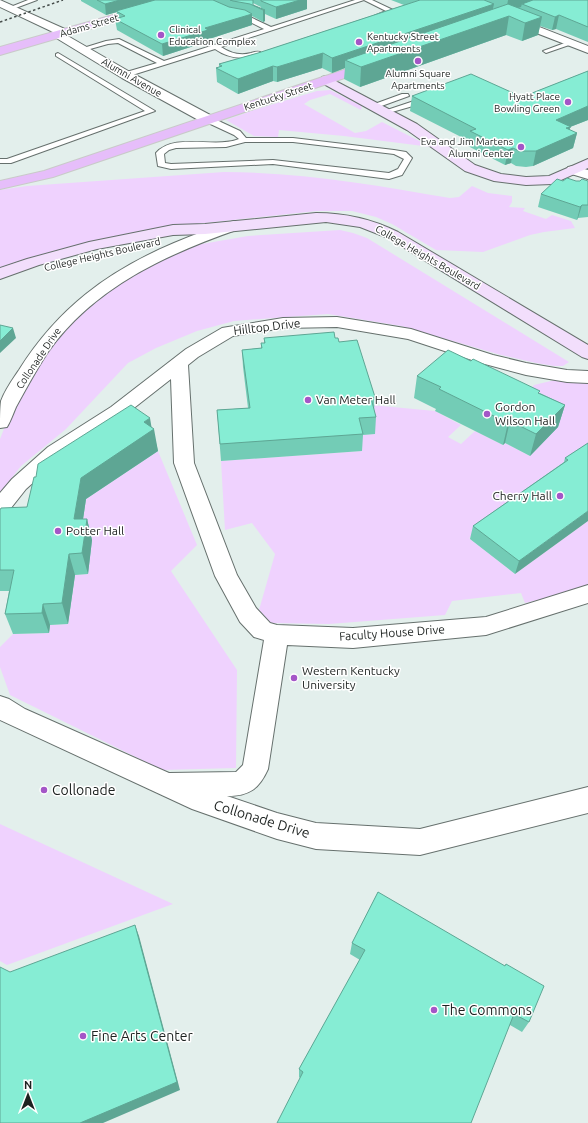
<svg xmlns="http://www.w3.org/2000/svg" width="588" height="1123" viewBox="0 0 588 1123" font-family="Ubuntu,sans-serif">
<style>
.green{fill:#efd2fe}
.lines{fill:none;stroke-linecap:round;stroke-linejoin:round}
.lane-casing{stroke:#66706d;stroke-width:2}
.street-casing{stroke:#66706d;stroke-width:2}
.secondary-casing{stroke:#66706d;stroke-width:2}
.primary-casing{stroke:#c9cac9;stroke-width:2}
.lane{fill:#fff;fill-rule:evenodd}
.street{fill:#fff;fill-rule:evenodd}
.secondary{fill:#f2defc;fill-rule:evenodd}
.primary{fill:#e6befa;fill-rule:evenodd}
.rail{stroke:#444b49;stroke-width:1.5;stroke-dasharray:2.5 2.5;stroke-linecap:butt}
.wall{fill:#73ccb6;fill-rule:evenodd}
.shaded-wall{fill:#5ea694}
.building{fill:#86edd4;stroke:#5ea694}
.poi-dot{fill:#a456c7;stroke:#fff;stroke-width:1.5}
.labels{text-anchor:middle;stroke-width:3;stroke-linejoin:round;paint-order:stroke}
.far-street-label{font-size:10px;fill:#1d2220;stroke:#fff}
.far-poi-label{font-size:10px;fill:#1d2220;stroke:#fff;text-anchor:start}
.street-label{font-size:12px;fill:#1d2220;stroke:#fff}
.poi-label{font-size:12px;fill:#1d2220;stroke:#fff;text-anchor:start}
.near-poi-label{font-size:14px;fill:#1d2220;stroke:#fff;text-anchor:start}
.near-street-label{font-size:14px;fill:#1d2220;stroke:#fff}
</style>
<rect width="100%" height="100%" fill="#e3efec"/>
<path class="green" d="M330,90L362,106L361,110L330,94L310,100L304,104L355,133L366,131L382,122L431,147L344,136L279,130L278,137L254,136L226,120L254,110L317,91Z
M224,172C301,172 375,185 450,198L459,197L472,186L488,193L512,196V202L509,207L525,208L523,211L546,219L552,215L571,221L575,228L544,232L530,235L483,252L436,250L392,224L376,217L352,211H317L178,226L0,269V190L27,186Z
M340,230L353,233L367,238L569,362L563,366H554L536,363L501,355L401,326L328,314L234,321L197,331L156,348L128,363L66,429L21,466L0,493V439L13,406L60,333L96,297L144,264L196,245L248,236Z
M555,380L588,383V453L469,538L515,574L588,521V587H579L555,596L525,603L521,593L452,601L445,615L329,624L271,623L259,610L275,554L252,523L225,530L221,461L362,451L358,435L374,434L371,405L435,411L461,425L448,437L461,444L475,431L503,445L505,443L530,456L528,393L534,385Z
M158,451L197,545L171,571L237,670L236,768L162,770L10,695L0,667V647L13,634L49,633L50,625L68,624L75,575L88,574L80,540L86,499Z
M0,824L173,904L7,965L0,961Z"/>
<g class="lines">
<g class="lane-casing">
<path id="lane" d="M28,0H37L13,9L8,8Z
M355,0H372L393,10L388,15L374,18V16L386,11L364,0L221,47C230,53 240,56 251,53C254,52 257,51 260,52V54C244,60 229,59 215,49L126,77H123V73L157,63L118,43L108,44L83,51L80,49L106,41L119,39L164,61L264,29L246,20L233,17V15L250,17L271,27Z
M570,41L573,43L572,44L546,53L543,51Z
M58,53L155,111L11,163H0V159H7L145,111L56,56V54Z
M402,94H408L409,96L376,108H373L369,106Z
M417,100L421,102L420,104L385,114L381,112Z
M204,117H210L240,131L246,138H293L394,150L406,152L412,158L402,175L389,179L273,164L171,169L158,166L156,153C174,132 215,149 239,139L234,135L204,121ZM245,142H293L394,154L404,159L398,169L389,173L273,160L171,164L165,163L164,154L169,150L176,148L226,147Z"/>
</g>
<g class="street-casing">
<path id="street" d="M0,0L67,30L69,32L66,35L130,72L212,116L214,119L212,122H202L122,78L53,36L51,34L53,32L0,7Z
M455,0H470L588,46V53L456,2Z
M573,166L588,170V179L568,173L566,170L568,167Z
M234,221L239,223L242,226L239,229C167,254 94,287 48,352C36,370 26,389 16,407C13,414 11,420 7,427L0,428C0,421 0,408 1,401C5,390 13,379 19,370C58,308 108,271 174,243C193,235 214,227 234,221Z
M337,317L411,329L493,355L526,363L567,370L588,371V383L567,382L526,375L481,363L408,339L337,327L283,328L233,336L198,357L188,365L194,463L237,575L256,608L270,623L277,625L353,628L486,617L588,585V603L486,635L353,648L287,645L268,769C259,789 249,796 227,796L277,813L316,823L420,829L588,787V813L420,855L316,849L277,839L192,809L0,720V696L9,699L25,709L169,773L236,772L243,765L264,640L254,637L240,622L215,576L174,463L171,379L125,415L62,457L26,489L7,513L0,516V493L12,479L48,447L111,407L186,349L222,328L228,327L283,318Z"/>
</g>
<g class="secondary-casing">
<path id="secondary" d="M326,76L417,124L475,165L501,174L526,177L549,176L588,159V168L552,184L526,185L494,181L465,171L407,130L322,83L320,80L322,77Z
M316,213C345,213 372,219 398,232L588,345V359L582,357L388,238L360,227L326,222L205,234L173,235L97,249L39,265L0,279V268L27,259L89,242L173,225L205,224Z"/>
</g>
<g class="primary-casing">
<path id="primary" d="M166,0H183L182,2L0,55V47Z
M373,60L377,61L379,64L377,67L53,177L0,189V181L44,171Z"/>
</g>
<use href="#lane" class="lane"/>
<use href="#street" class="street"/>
<use href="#secondary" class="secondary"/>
<use href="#primary" class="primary"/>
<path class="rail" d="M0,22L63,0"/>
</g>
<path class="wall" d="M81,0H307V9L276,19L265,14V21L263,22L252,16V25L209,39V41L163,56L117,30L115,19L117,18V12L106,15L81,1ZM253,3L261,7V8L253,5Z
M391,0H588V42L556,29L552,30L540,26L538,35L522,41L506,35L360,87L344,79L345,68L332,73L322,68L277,82L273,81L238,94L217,82L216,68L219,67V64L258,53L404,5Z
M588,71V120L570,127V130L577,133L573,148L533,166L526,167L516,166L511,163L505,165L468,146L469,141L410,111L412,96L522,97Z
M563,181H588V217L578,218L577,220L538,207L541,194Z
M264,338H335L339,342L375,397L374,410L376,417L375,434L363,435L362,451L221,461L217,410L248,408L243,367L242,350L261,348V343H264Z
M417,376L540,393L565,405L558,427L530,456L505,443L503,445L435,411L436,409L414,398Z
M152,427L158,451L86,499L83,519H87L92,540L88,574L75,575L68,624L50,625L49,633L13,634L5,614L9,591H0V510L27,507L36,477Z
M588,443L515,574L470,539L473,526L564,462L565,458Z
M378,892L529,1022L522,1032L510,1025L300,1078L299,1077V1069L360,960L350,954L352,943Z"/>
<path class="shaded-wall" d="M120,0H160L116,11L117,12L106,15L105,4Z
M300,0H307V9L276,19V7Z
M508,0H541L522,4L521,7L506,12Z
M494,4L491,17L345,60V68L332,73V58Z
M263,10H265V21L263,22Z
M252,14V25L209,39V41L163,56L162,44L205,28Z
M559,15L556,29L552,30L555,17Z
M509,16L506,35L360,87L361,67Z
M542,17L538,35L522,41L525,23Z
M323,53L322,68L277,82V67Z
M273,66V81L238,94V79Z
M588,106V120L570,127L568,137L577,133L573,148L533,166L536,151L556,120Z
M513,148L511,163L505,165L508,150Z
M582,205L578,218L577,220L580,207Z
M13,328L16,338L0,353V341Z
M565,405L558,427L530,456L536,434Z
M150,418L152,430L154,429L158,451L86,499L80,540L74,519L81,478L144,422Z
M510,421L505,443L503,445L508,423Z
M588,511V521L515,574L519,561Z
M87,519L92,540L88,574L82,553Z
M69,554L75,575L68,624L62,603Z
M43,604L50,625L49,633L42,613Z
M135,925L139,936L180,1090L103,1123H80Z"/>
<path class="building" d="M97,0H120L105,4Z
M155,0H213L229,7L245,10L252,14L205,28L208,30L162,44L115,19L125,16L116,11Z
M230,0H253V5L265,10H263L250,4L233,1Z
M261,0H300L276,7L261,1Z
M420,0H484L494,4L332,58L323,53L277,67L273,66L238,79L216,68L222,66L219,64L258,53Z
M533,0H588V27L559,15L555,17L522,4Z
M508,4L542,17L525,23L509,16L361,67L345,60Z
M588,71V106L556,120L571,127L566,128L577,133L536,151H519L513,148L508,150L470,131L476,129L412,96L471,74L522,97Z
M567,178L576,181H580L582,179L588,181V205H582L580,207L541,194L557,179L563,181Z
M0,325L13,328L0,341Z
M334,332L335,338H338L339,342L357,340L375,397L371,398L376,417L359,418L363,434L220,444L217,410L250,408L242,350L262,348L261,343H265L264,338Z
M448,350L471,361L473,359L540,391L538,393L565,405L536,434L510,421L508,423L439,389L441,387L417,376Z
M131,405L150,418L144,422L154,429L81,478L74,519H87L82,553L69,554L62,603L43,604L42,613L5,614L14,570H0V510L1,508L27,507L34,477H36L38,464Z
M588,443V511L519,561L473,526L568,460L565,458Z
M378,892L505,966L506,964L544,986L529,1022L514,1014L471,1123H277L303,1072L299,1069L365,950L352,943Z
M135,925L177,1082L80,1123H0V967L10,972Z"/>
<g class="poi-dot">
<circle cx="161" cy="35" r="4"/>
<circle cx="359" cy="42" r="4"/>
<circle cx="418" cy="61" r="4"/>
<circle cx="568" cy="102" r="4"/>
<circle cx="521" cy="147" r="4"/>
<circle cx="308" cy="400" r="4"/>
<circle cx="487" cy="414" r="4"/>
<circle cx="560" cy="496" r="4"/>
<circle cx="58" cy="531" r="4"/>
<circle cx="294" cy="678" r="4"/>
<circle cx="44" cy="790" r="4"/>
<circle cx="434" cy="1010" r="4"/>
<circle cx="83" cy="1036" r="4"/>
</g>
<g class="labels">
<g class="far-street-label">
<text transform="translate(89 25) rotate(-16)" y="4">Adams Street</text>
<text transform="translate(132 77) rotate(30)" y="4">Alumni Avenue</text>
<text transform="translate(278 96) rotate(-18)" y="4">Kentucky Street</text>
<text transform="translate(102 254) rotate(-13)" y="4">College Heights Boulevard</text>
<text transform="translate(428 257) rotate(30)" y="4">College Heights Boulevard</text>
<text transform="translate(38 358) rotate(-56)" y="4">Collonade Drive</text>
</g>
<g class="far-poi-label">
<text x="169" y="33">Clinical<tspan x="169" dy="12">Education Complex</tspan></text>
<text x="367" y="40">Kentucky Street<tspan x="367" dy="12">Apartments</tspan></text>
<text x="418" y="77" text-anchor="middle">Alumni Square<tspan x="418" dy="12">Apartments</tspan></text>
<text x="560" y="100" text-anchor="end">Hyatt Place<tspan x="560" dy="12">Bowling Green</tspan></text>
<text x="513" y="145" text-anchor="end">Eva and Jim Martens<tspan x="513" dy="12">Alumni Center</tspan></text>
</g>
<g class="street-label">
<text transform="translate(267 327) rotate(-7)" y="4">Hilltop Drive</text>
<text transform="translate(392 633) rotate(-4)" y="4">Faculty House Drive</text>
</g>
<g class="poi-label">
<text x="316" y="404">Van Meter Hall</text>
<text x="495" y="411">Gordon<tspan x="495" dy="14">Wilson Hall</tspan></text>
<text x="552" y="500" text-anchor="end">Cherry Hall</text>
<text x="66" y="535">Potter Hall</text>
<text x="302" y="675">Western Kentucky<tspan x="302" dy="14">University</tspan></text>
</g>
<g class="near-poi-label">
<text x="52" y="795">Collonade</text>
<text x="442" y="1015">The Commons</text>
<text x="91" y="1041">Fine Arts Center</text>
</g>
<g class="near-street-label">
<text transform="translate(262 819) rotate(17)" y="5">Collonade Drive</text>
</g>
</g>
<g transform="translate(28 1095)" stroke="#ffffff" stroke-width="3" paint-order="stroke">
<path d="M0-3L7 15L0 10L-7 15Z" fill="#1d2220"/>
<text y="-6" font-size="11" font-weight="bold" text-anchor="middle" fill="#1d2220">N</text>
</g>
</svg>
